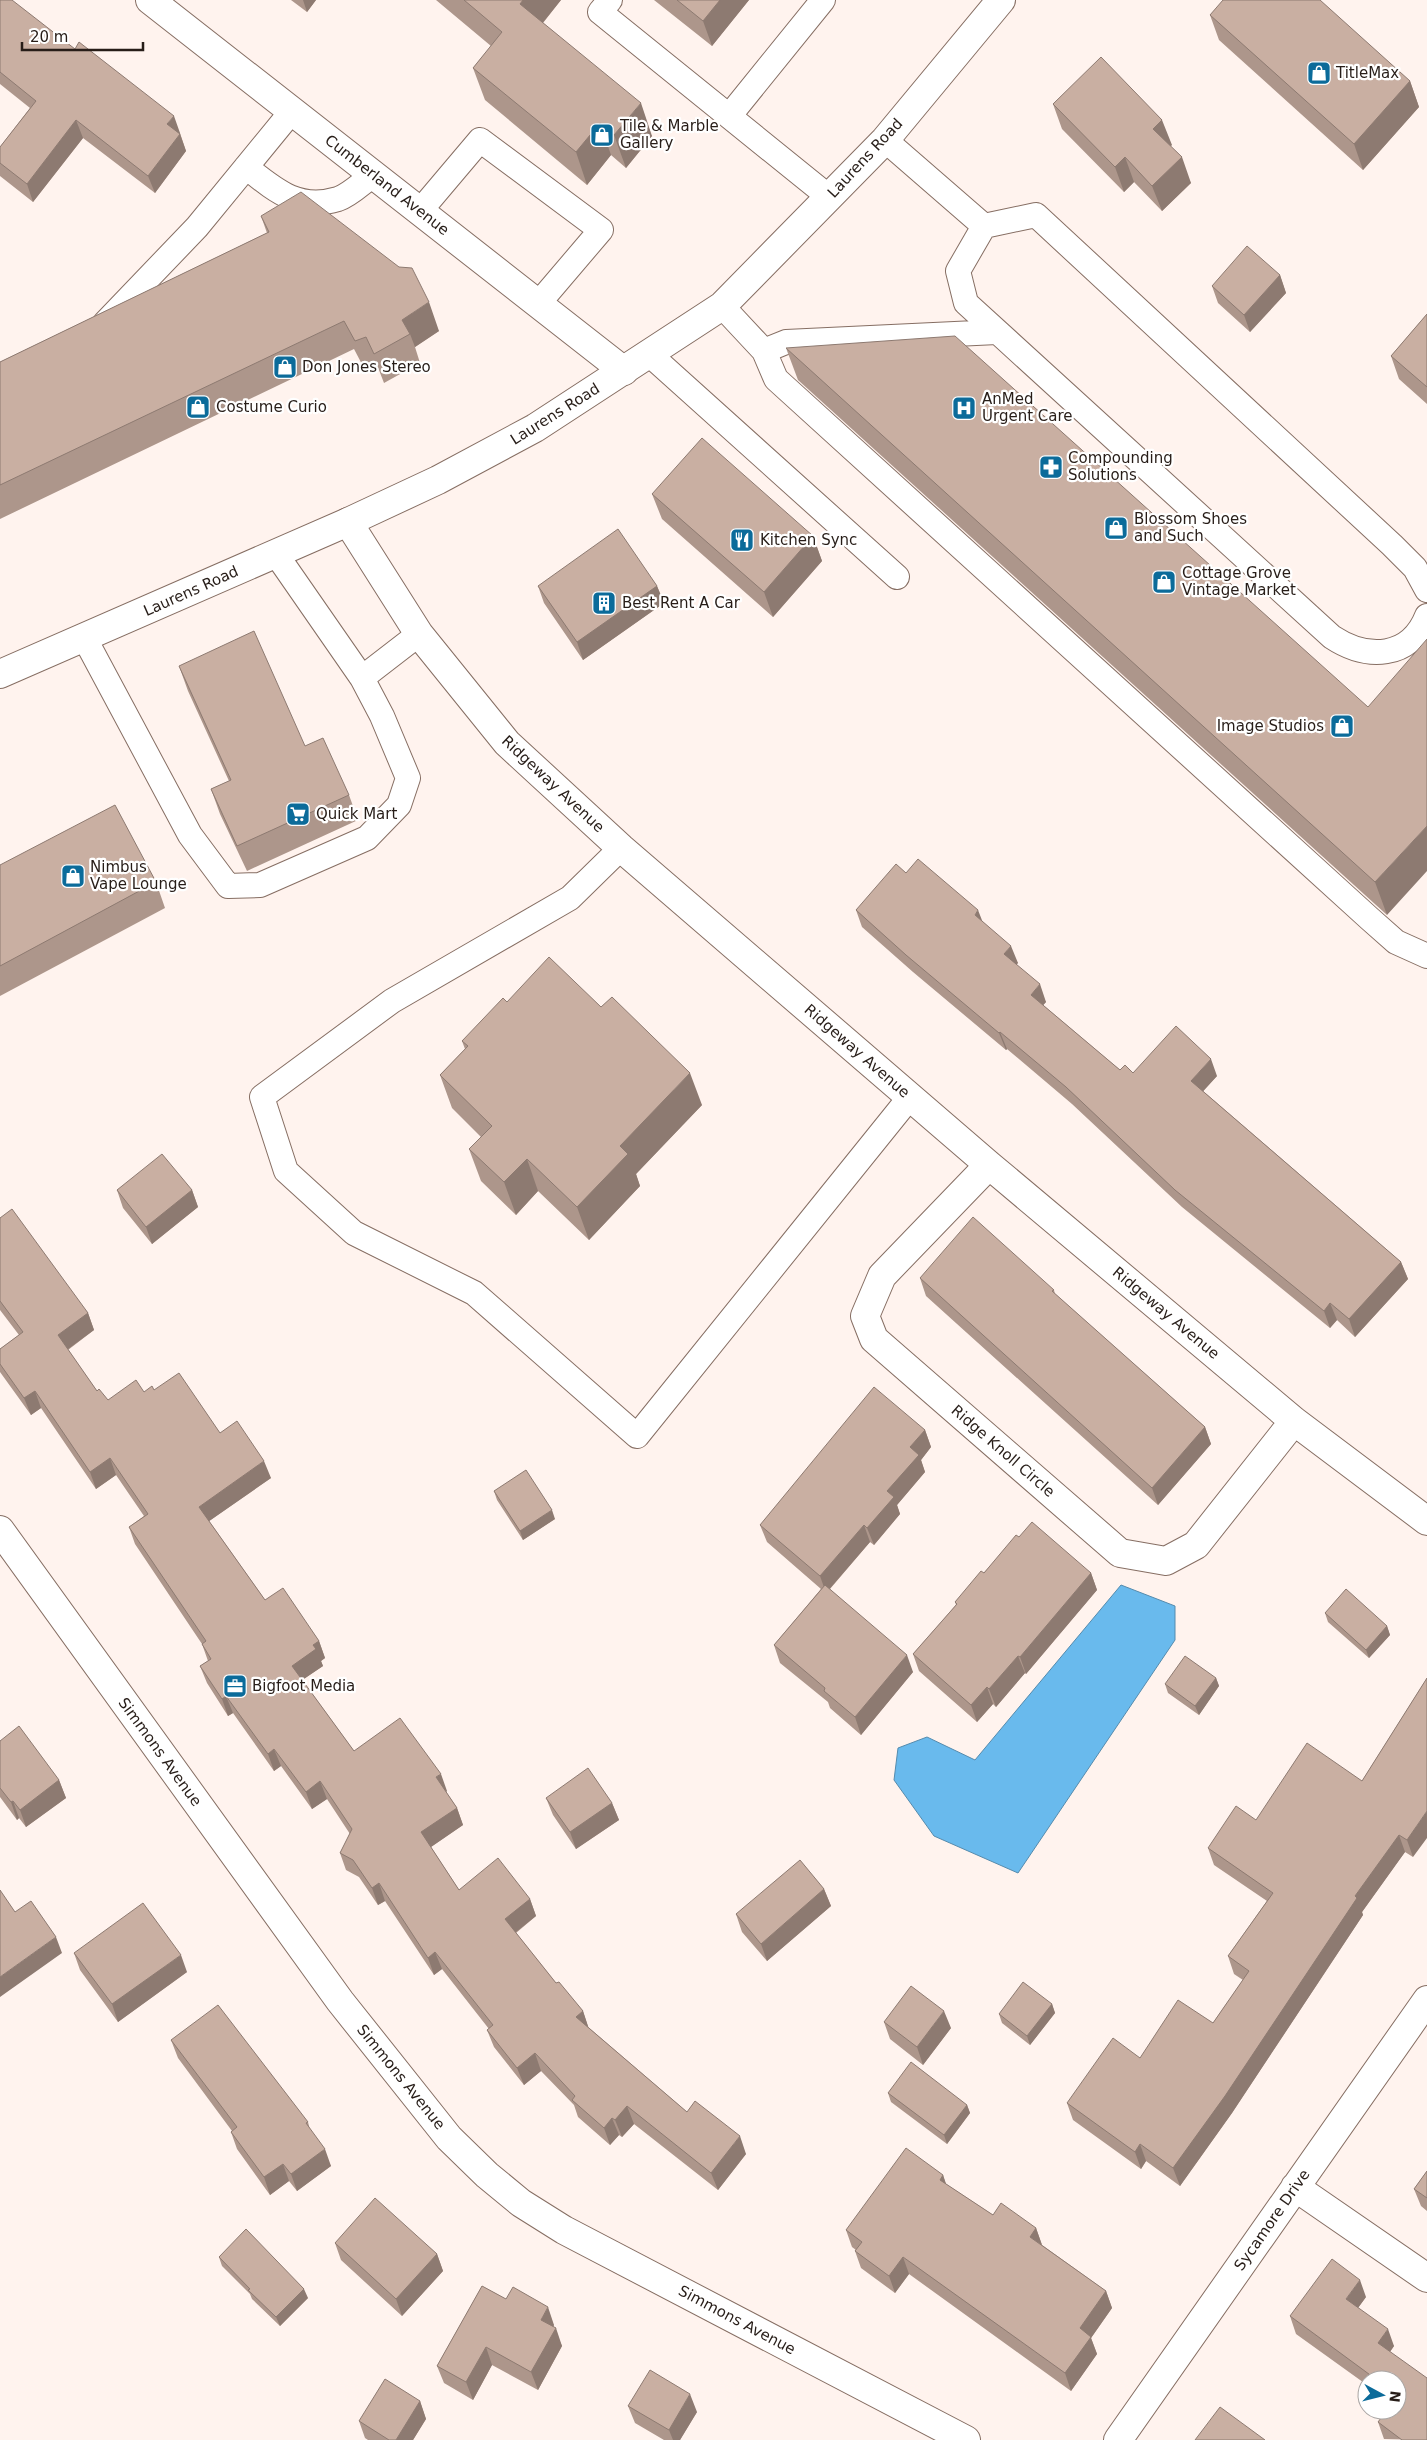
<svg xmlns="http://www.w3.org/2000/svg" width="1427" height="2440" viewBox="0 0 1427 2440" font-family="'DejaVu Sans',sans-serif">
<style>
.water{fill:#69baed;stroke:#558bad}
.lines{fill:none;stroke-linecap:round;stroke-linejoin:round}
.service-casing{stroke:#866e63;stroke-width:26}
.minor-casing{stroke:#866e63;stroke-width:30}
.primary-casing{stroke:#866e63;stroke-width:30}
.service{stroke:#fff;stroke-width:24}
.minor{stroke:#fff;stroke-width:28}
.primary{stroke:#fff;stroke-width:28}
.wall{fill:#ad968b}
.shaded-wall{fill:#8d7a71}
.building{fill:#c9afa2;stroke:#8d7a71}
.labels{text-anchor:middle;stroke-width:4.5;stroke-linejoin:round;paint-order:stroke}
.poi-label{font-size:15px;fill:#271d18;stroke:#fff;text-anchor:start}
.street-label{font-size:15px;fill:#271d18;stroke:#fff}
</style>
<rect width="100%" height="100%" fill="#fff3ee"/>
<path class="water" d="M1121,1585L1175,1606V1640L1018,1873L934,1836L894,1780L898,1748L927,1737L975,1760Z"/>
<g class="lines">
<g class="service-casing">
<path id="service" d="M610,0L600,12L829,197
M730,115L823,0
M885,140L984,226
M246,167C275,190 298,211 338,199C350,195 363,182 373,175
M420,211L480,140L601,230L538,304
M722,306L764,351L776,379L1370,919L1396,942L1427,956
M105,323L197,227L292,111
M764,351L786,342L997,332
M648,353L897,577
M276,554L362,678
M1427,590L1415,568L1392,545L1036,215L984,226L958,271L966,303L1332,637C1367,660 1410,659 1427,616
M84,637L190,835L228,886L260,885L367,838L399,805L408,778L382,716L362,678L419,634
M621,848L570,898L392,1001L262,1097L286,1171L354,1233L474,1293L637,1436L910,1097"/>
</g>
<g class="minor-casing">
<path id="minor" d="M150,0L624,371
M348,522L419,634L507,743L621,848L989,1165L1294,1421L1427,1521
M989,1165L882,1276L865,1316L874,1339L1120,1553L1166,1561L1196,1545L1294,1421
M0,1530L340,2001L449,2138L487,2175L521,2203L564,2230L966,2440
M1295,2187L1427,2278
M1118,2440L1427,2000"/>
</g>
<g class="primary-casing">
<path id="primary" d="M0,674L348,522L438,480L535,428L722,306L885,140L1001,0"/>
</g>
<use href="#service" class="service"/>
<use href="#minor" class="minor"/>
<use href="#primary" class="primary"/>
</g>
<path class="wall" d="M0,0L180,133L186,151L155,193L83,138L33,202L0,176V147L30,108L0,84Z
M291,0H316L307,12Z
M436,0H561L543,23L652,136L626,168L611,155L587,185L485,100L473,68L491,46Z
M654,0H749L712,46Z
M1210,15L1410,81L1419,107L1363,170L1219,40Z
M1053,104L1172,145L1170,146L1191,183L1162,211L1134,182L1124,192L1062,129Z
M261,216L439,331L415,347L420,363L384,383L377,365L365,370L354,349L0,519V362L267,233Z
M1280,275L1286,293L1250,332L1218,303L1212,286Z
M1427,314V404L1399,379L1391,356Z
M786,348L1368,707L1387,915L798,380Z
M652,494L813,536L822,561L773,617L662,519Z
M538,586H657L664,603L583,660L544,603Z
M179,666L349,795L358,820L247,871L220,814L211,789L229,781L188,691Z
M0,865L156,882L165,908L0,996Z
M906,873L982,921L1018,963L1016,964L1046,1002L1043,1005L1120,1070L1133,1073L1217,1076L1203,1091L1401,1262L1408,1279L1355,1337L1337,1320L1330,1328L1182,1207L1072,1104L1007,1049L1006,1050L913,972L862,927L856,910Z
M507,1002L702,1105L636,1174L640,1186L589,1240L538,1191L516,1215L481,1181L469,1149L481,1137L452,1108L440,1075L465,1049L462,1041Z
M117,1190H192L198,1207L152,1244L123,1208Z
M0,1218L88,1313L94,1330L68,1350L97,1391L108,1400L154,1390L220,1433L271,1478L209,1521L265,1600L319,1641L325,1658L321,1661L323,1666L302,1680L354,1751L447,1791L446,1792L457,1808L463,1825L431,1847L459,1890L530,1899L536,1916L516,1933L556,1983L583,2011L588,2027L687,2112L746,2154L718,2190L634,2124L622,2137L619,2135L610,2145L578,2117L574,2105L541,2071L524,2085L494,2047L487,2030L489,2029L442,1969L434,1975L385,1901L378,1905L359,1877L346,1870L340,1853L350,1834L327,1799L312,1809L281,1766L274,1771L233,1713L228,1716L207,1683L200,1666L208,1661L202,1644L135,1544L129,1527L144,1516L116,1475L96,1489L41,1408L31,1415L0,1372V1349L19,1335L0,1310Z
M920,1278L1054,1290L1055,1294L1205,1427L1211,1444L1158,1505L926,1296Z
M925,1430L931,1447L921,1460L925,1472L897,1505L900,1514L874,1545L870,1542L830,1589L913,1672L861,1735L830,1708L828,1702L780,1663L774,1645L821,1589L767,1542L760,1525Z
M494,1491L555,1519L523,1540L497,1500Z
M1019,1537L1091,1573L1097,1590L1026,1674L1025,1673L996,1707L993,1704L977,1722L919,1671L913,1654L956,1605L955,1602Z
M1325,1613L1387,1626L1390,1635L1369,1658L1328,1622Z
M1216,1678L1219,1686L1199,1715L1168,1693L1165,1684Z
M1427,1678L1413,1857L1405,1852L1362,1912L1363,1915L1232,2113L1180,2186L1146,2161L1141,2169L1073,2120L1067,2103L1140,2058L1213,2023L1243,1980L1234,1974L1228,1956L1267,1901L1214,1865L1208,1848L1256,1820L1362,1781Z
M0,1741L59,1780L66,1798L26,1827L19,1818L17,1820L0,1797Z
M546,1798L612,1803L619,1820L576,1849L553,1815Z
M824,1889L831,1906L767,1961L742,1932L736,1914Z
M74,1953L187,1972L118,2022L80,1970Z
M1052,2004L1055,2013L1030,2045L1002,2023L999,2014Z
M884,2022L951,2028L923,2065L890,2039Z
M171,2040L308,2122L310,2130L331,2166L297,2191L289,2181L270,2195L237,2149L231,2132L232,2131L178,2058Z
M888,2093L967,2105L970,2113L947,2144L891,2102Z
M1427,2171V2211L1421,2206L1414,2189Z
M943,2175L946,2184L993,2215L1036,2228L1042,2245L1106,2291L1112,2308L1091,2338L1097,2354L1071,2391L909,2274L895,2293L861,2268L855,2251L856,2250L852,2247L846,2230Z
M335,2243L437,2254L443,2271L402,2316L341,2260Z
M219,2257L308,2298L280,2326L252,2299L250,2294L222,2266Z
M482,2286L554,2325L553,2327L562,2346L538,2390L492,2365L473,2400L444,2383L437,2366Z
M1366,2297L1358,2308L1394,2346L1390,2352L1427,2440L1384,2439L1378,2422L1397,2410V2380H1367V2385L1296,2334L1290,2316Z
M420,2401L426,2419L413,2440H368L365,2438L359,2421Z
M628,2406L697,2412L680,2440H664L635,2423Z"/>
<path class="shaded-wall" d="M303,0H316L307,12Z
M523,0H561L532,36L520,4Z
M720,0H749L712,46L703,21Z
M1410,81L1419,107L1363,170L1354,144Z
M641,103L652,136L626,168L614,135Z
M174,116L180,133L173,141L167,124Z
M76,120L83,138L33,202L27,184Z
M1162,120L1172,145L1162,154L1153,129Z
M600,123L611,155L587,185L576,152Z
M180,134L186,151L155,193L148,176Z
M1125,157L1134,182L1124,192L1115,167Z
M1182,157L1191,183L1162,211L1152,186Z
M1280,275L1286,293L1250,332L1244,315Z
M429,302L439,331L415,347L410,334L402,320Z
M813,536L822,561L773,617L764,592Z
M657,586L664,603L583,660L577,642Z
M1427,826V871L1387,915L1375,882Z
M978,910L985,928L975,915Z
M1011,946L1018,963L1011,971L1004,954Z
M1040,984L1046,1002L1037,1012L1031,995Z
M1000,1032L1007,1049L1006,1050L999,1033Z
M1211,1059L1217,1076L1197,1098L1191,1081Z
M690,1073L702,1105L636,1174L640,1186L589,1240L577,1207L620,1146Z
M527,1159L538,1191L516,1215L504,1182Z
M192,1190L198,1207L152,1244L146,1227Z
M1401,1262L1408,1279L1355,1337L1349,1319Z
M1330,1303L1337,1320L1330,1328L1324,1311Z
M88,1313L94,1330L64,1352L58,1335Z
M35,1391L41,1408L31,1415L24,1398Z
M1205,1427L1211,1444L1158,1505L1152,1488Z
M925,1430L931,1447L921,1460L925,1472L897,1505L900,1514L874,1545L867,1528L910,1447Z
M110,1458L116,1475L96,1489L90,1472Z
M264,1461L271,1478L205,1524L199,1507Z
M552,1510L555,1519L523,1540L520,1531Z
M864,1525L870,1542L826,1593L820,1576Z
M1091,1573L1097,1590L1026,1674L1020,1657Z
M1387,1626L1390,1635L1369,1658L1366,1650Z
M319,1641L325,1658L321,1661L323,1666L298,1683L292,1666L313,1645Z
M907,1655L913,1672L861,1735L855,1717Z
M1018,1656L1025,1673L996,1707L989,1689Z
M1216,1678L1219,1686L1199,1715L1195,1706Z
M987,1687L993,1704L977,1722L971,1705Z
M226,1696L233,1713L228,1716L222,1699Z
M274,1749L281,1766L274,1771L268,1754Z
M441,1774L447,1791L443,1794L436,1777Z
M59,1780L66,1798L26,1827L20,1810Z
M320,1781L327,1799L312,1809L306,1792Z
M13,1801L19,1818L17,1820L11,1802Z
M612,1803L619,1820L576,1849L570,1832Z
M457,1808L463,1825L428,1849L421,1832Z
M1427,1811V1838L1413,1857L1407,1840Z
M1399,1835L1405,1852L1362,1912L1363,1915L1232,2113L1180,2186L1173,2168L1355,1896Z
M379,1883L385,1901L378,1905L372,1888Z
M824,1889L831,1906L767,1961L761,1944Z
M530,1899L536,1916L511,1936L505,1919Z
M56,1937L62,1953L0,1997V1977Z
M435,1952L442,1969L434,1975L428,1958Z
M181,1955L187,1972L118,2022L112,2004Z
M1052,2004L1055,2013L1030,2045L1027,2036Z
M583,2011L589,2029L576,2017Z
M944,2011L951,2028L923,2065L917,2047Z
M535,2053L541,2071L524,2085L517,2068Z
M967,2105L970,2113L947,2144L944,2135Z
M627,2106L634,2124L622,2137L615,2120Z
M612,2118L619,2135L610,2145L604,2128Z
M740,2136L746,2154L718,2190L711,2173Z
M1140,2144L1146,2161L1141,2169L1135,2152Z
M325,2149L331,2166L297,2191L291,2174Z
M283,2164L289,2181L270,2195L264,2177Z
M943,2175L949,2193L940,2180Z
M1036,2228L1042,2245L1030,2237Z
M437,2254L443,2271L402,2316L396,2299Z
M903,2257L909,2274L895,2293L889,2276Z
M1360,2280L1366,2297L1352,2316L1346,2299Z
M304,2289L308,2298L280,2326L276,2317Z
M1106,2291L1112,2308L1091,2338L1097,2354L1071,2391L1065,2373L1080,2328Z
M548,2307L554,2325L547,2337L541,2320Z
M556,2328L562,2346L538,2390L531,2372Z
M1388,2329L1394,2346L1384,2360L1378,2343Z
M486,2347L492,2365L473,2400L466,2382Z
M690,2394L697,2412L680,2440H673L669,2430Z
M420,2401L426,2419L413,2440H396Z"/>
<path class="building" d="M0,0H12L75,49L79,42L174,116L167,124L180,134L148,176L76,120L27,184L0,163V147L36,101L0,72Z
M464,0H523L520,4L641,103L614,135L600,123L576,152L473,68L502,32Z
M677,0H720L703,21Z
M1223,0H1320L1410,81L1354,144L1210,15Z
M1101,57L1162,120L1153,129L1182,157L1152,186L1125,157L1115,167L1053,104Z
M301,192L399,267L412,268L429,302L402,320L410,334L374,354L366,337L355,341L344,321L0,485V362L269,232L261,216Z
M1247,246L1280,275L1244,315L1212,286Z
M1427,314V387L1391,356Z
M955,336L1368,707L1427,639V826L1375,882L786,348Z
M702,438L813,536L764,592L652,494Z
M618,529L657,586L577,642L538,586Z
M254,631L305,746L323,738L349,795L237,846L211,789L231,780L179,666Z
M115,805L156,882L0,966V865Z
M918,859L978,910L975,915L1011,946L1004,954L1040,984L1031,995L1120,1070L1125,1065L1133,1073L1176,1026L1211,1059L1191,1081L1401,1262L1349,1319L1330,1303L1324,1311L1175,1190L1066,1087L1000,1032L999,1033L906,955L856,910L896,864L906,873Z
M549,957L601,1007L612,997L690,1073L620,1146L628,1154L577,1207L527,1159L504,1182L469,1149L492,1126L440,1075L468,1046L462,1041L503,998L507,1002Z
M162,1154L192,1190L146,1227L117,1190Z
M12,1209L88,1313L58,1335L97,1391L99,1389L108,1400L136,1380L144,1392L152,1386L154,1390L179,1373L220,1433L237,1421L264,1461L199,1507L265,1600L283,1588L319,1641L313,1645L316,1649L292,1666L354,1751L400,1718L441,1774L436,1777L457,1808L421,1832L459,1890L498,1858L530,1899L505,1919L556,1983L559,1982L583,2011L576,2017L687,2112L695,2101L740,2136L711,2173L627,2106L615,2120L612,2118L604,2128L572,2100L575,2096L535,2053L517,2068L487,2030L493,2025L435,1952L428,1958L379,1883L372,1888L353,1860L340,1853L352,1829L320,1781L306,1792L274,1749L268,1754L226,1696L222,1699L200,1666L211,1659L202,1644L206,1641L129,1527L148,1514L110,1458L90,1472L35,1391L24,1398L0,1364V1349L23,1332L0,1301V1218Z
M973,1217L1054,1290L1052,1291L1205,1427L1152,1488L920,1278Z
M874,1387L925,1430L910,1447L919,1455L887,1491L894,1497L867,1528L864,1525L820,1576L760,1525Z
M526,1470L552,1510L520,1531L494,1491Z
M1032,1522L1091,1573L1020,1657L1018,1656L989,1689L987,1687L971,1705L913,1654L957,1604L955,1602L981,1571L984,1573L1016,1535L1019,1537Z
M825,1585L907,1655L855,1717L824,1691L825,1688L774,1645Z
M1346,1589L1387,1626L1366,1650L1325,1613Z
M1185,1656L1216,1678L1195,1706L1165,1684Z
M1427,1678V1811L1407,1840L1399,1835L1355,1896L1357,1898L1225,2096L1173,2168L1140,2144L1135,2152L1067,2103L1113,2038L1140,2058L1178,2000L1213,2023L1249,1971L1228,1956L1273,1893L1208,1848L1236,1806L1256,1820L1307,1743L1362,1781Z
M19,1726L59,1780L20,1810L13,1801L11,1802L0,1788V1741Z
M588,1768L612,1803L570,1832L546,1798Z
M800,1860L824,1889L761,1944L736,1914Z
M0,1890L15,1912L31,1901L56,1937L0,1977Z
M143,1903L181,1955L112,2004L74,1953Z
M1023,1982L1052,2004L1027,2036L999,2014Z
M911,1986L944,2011L917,2047L884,2022Z
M218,2005L308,2122L306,2123L325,2149L291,2174L283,2164L264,2177L231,2132L237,2127L171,2040Z
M911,2062L967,2105L944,2135L888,2093Z
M906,2148L943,2175L940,2180L993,2215L1001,2203L1036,2228L1030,2237L1106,2291L1080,2328L1091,2337L1065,2373L903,2257L889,2276L855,2251L862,2242L846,2230Z
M1427,2171V2198L1414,2189Z
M375,2198L437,2254L396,2299L335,2243Z
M246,2229L304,2289L276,2317L248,2290L250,2289L219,2257Z
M1332,2259L1360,2280L1346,2299L1388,2329L1378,2343L1427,2378V2440H1402L1378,2422L1387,2410H1397V2380H1377L1290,2316Z
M482,2286L506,2299L513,2287L548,2307L541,2320L556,2328L531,2372L486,2347L466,2382L437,2366Z
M650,2370L690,2394L669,2430L628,2406Z
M385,2379L420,2401L396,2440H389L359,2421Z
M1220,2407L1265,2440H1195Z"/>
<defs>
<g id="shop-square" transform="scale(1.25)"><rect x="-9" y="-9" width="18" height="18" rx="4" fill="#0b6b9a" stroke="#fff"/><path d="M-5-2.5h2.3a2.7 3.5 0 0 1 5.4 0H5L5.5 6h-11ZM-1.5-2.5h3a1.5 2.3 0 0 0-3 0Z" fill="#fff"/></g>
<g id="hospital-square" transform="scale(1.25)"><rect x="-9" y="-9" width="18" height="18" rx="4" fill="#0b6b9a" stroke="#fff"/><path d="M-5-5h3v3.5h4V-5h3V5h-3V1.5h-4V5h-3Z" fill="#fff"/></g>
<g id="pharmacy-square" transform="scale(1.25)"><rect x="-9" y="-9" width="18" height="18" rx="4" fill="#0b6b9a" stroke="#fff"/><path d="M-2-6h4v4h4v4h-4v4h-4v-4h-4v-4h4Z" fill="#fff"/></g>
<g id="restaurant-square" transform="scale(1.25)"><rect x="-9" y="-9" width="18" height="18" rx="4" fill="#0b6b9a" stroke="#fff"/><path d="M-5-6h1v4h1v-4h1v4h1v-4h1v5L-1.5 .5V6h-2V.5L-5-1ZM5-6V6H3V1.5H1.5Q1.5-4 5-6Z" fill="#fff"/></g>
<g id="building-square" transform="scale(1.25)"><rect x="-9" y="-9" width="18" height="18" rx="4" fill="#0b6b9a" stroke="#fff"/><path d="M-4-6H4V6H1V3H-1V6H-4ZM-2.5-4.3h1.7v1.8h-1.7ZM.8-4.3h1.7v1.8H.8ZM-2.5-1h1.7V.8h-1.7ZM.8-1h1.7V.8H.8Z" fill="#fff"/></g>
<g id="supermarket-square" transform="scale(1.25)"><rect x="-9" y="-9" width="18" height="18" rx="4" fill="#0b6b9a" stroke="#fff"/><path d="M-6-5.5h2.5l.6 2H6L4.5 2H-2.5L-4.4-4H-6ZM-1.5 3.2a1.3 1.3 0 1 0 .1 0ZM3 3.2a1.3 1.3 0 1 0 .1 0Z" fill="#fff"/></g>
<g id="office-square" transform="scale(1.25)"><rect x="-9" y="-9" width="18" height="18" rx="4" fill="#0b6b9a" stroke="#fff"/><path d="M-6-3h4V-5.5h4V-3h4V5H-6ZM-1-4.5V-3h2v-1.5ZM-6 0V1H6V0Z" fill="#fff"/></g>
</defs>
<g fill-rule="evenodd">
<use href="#shop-square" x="1319" y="73"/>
<use href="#shop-square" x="602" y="135"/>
<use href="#shop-square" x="285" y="367"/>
<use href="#shop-square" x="198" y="407"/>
<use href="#hospital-square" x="964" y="408"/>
<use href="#pharmacy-square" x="1051" y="467"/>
<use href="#shop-square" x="1116" y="528"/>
<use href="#restaurant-square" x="742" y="540"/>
<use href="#shop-square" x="1164" y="582"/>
<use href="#building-square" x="604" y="603"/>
<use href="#shop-square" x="1342" y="726"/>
<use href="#supermarket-square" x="298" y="814"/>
<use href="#shop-square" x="73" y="876"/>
<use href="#office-square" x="235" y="1686"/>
</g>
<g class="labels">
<g class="poi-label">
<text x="1336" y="78">TitleMax</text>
<text x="620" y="131">Tile &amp; Marble<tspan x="620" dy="17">Gallery</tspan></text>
<text x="302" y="372">Don Jones Stereo</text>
<text x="982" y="404">AnMed<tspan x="982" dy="17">Urgent Care</tspan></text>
<text x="216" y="412">Costume Curio</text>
<text x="1068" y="463">Compounding<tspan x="1068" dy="17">Solutions</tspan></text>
<text x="1134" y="524">Blossom Shoes<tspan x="1134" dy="17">and Such</tspan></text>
<text x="760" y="545">Kitchen Sync</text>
<text x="1182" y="578">Cottage Grove<tspan x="1182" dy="17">Vintage Market</tspan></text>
<text x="622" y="608">Best Rent A Car</text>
<text x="1324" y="731" text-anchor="end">Image Studios</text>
<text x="316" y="819">Quick Mart</text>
<text x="90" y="872">Nimbus<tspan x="90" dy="17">Vape Lounge</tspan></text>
<text x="252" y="1691">Bigfoot Media</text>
</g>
<g class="street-label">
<text transform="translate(865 158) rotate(-47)" y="5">Laurens Road</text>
<text transform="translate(387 185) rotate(38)" y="5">Cumberland Avenue</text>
<text transform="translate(555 414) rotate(-32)" y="5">Laurens Road</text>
<text transform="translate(191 591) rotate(-24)" y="5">Laurens Road</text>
<text transform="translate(553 784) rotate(43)" y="5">Ridgeway Avenue</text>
<text transform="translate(857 1051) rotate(41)" y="5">Ridgeway Avenue</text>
<text transform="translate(1166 1313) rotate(40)" y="5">Ridgeway Avenue</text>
<text transform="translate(1003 1451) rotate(41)" y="5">Ridge Knoll Circle</text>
<text transform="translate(160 1752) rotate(54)" y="5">Simmons Avenue</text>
<text transform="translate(401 2077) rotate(51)" y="5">Simmons Avenue</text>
<text transform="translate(1272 2220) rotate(-55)" y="5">Sycamore Drive</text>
<text transform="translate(737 2320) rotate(28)" y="5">Simmons Avenue</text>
</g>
</g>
<g transform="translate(1382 2395) rotate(97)"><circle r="24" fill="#ffffff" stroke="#a9a5a3"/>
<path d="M0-4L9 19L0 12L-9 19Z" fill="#0b6b9a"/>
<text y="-8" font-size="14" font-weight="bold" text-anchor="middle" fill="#271d18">N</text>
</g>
<path d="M22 42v8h121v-8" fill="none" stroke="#271d18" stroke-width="2.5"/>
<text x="30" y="42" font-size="15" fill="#271d18" stroke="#ffffff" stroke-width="4" paint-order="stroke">20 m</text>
</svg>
